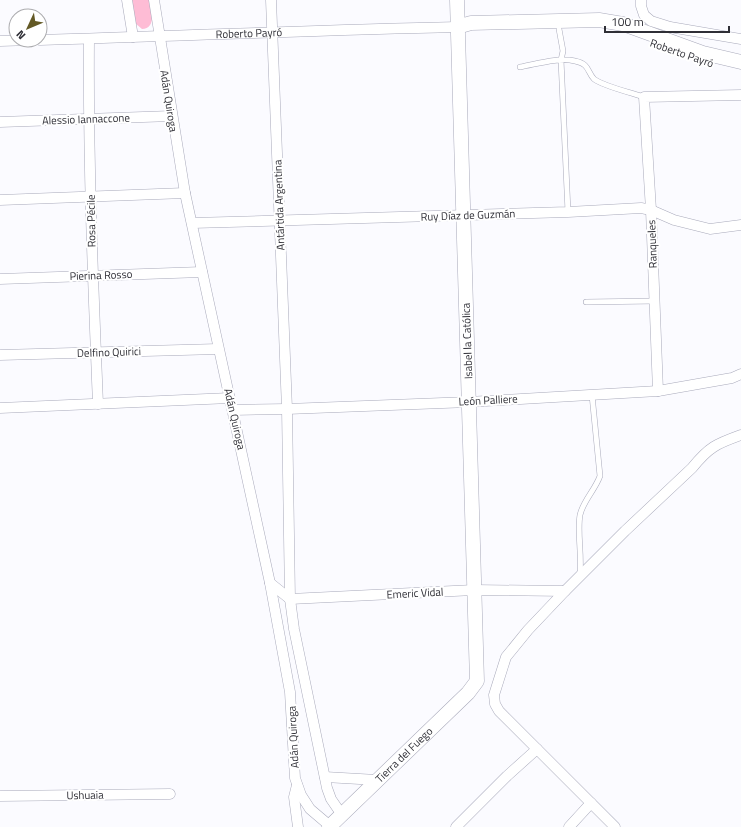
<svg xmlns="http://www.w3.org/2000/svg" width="741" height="827" viewBox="0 0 741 827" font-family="'Titillium Web',sans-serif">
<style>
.green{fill:#febcd5}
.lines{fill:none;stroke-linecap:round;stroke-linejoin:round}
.lane-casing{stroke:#a9aabb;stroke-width:6}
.street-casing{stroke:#a9aabb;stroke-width:11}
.secondary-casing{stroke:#a9aabb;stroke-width:15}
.lane{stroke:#fff;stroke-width:5}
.street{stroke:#fff;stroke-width:10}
.secondary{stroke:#fff;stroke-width:14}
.labels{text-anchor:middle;stroke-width:4;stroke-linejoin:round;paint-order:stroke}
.street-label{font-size:11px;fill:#2f2f36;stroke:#fff}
</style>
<rect width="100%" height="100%" fill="#fbfbff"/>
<path class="green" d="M131,0H150C151,11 157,28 142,29L135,23Z"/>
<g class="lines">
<g class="lane-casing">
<path id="lane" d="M559,29L563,51L561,60L568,212
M520,67C537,64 558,57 575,61C590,64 587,72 594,79C603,86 632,93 644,97
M586,302L655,301
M580,574C582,554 577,532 580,515C583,501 595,490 600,476L592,395"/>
</g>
<g class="street-casing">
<g id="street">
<path d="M127,0L133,37"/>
<path d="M154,0L185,193L270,583L290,692L295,778L301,795L310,809L330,826"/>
<path d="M271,0L287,409L290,599L294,629L327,788L331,799L342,815"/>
<path d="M641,0V6L644,15L651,21L670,27L741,39"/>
<path d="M89,39C88,160 93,282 98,404"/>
<path id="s1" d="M40,40C179,36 318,30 457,27"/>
<path d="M0,41L32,40"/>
<path d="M0,122L172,116"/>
<path d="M0,200L185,193"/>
<path d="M192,223L568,212L641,208L651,210L674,220L710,229L741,225"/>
<path d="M0,279L202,272"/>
<path d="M0,355L218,349"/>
<path d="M658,391L651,210L644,97L741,95"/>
<path d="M0,408L230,398"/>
<path d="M233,410L287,409L469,402L658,391L732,378L741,374"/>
<path d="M270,583L290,599L474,590L565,591"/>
<path d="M325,777L377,780"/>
<path d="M297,785L294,797L298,827"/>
<path d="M0,796L170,794"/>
<path d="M456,827L507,776L537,749"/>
<path d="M569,827L591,803"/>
<path d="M615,827L499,711L495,704L494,695L506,657L528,630L565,591L625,531L692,468C709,447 716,444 741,435"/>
</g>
</g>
<g class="secondary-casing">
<g id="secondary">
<path d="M457,27L471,23L599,20L623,24L703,53L741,62"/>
<path id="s2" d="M329,827L468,693L477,681L457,0"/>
</g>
</g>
<use href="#lane" class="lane"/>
<use href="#street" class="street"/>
<use href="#secondary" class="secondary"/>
</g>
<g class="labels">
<g class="street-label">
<text dy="4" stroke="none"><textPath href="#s1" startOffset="209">Roberto Payró</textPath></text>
<text transform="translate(682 53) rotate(19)" y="4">Roberto Payró</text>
<text transform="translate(169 101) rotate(81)" y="4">Adán Quiroga</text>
<text transform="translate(86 119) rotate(-2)" y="4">Alessio Iannaccone</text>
<text transform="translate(279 205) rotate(-92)" y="4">Antártida Argentina</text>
<text transform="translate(468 215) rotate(-2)" y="4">Ruy Díaz de Guzmán</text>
<text transform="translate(91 221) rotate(-91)" y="4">Rosa Pécile</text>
<text transform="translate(652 244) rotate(-92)" y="4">Ranqueles</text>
<text transform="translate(101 275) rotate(-2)" y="4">Pierina Rosso</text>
<text transform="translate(467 341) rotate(-92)" y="4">Isabel la Católica</text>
<text transform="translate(109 352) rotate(-2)" y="4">Delfino Quirici</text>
<text transform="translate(488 400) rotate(-3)" y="4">León Palliere</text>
<text transform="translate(235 419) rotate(77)" y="4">Adán Quiroga</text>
<text transform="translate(415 593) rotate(-3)" y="4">Emeric Vidal</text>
<text transform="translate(293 737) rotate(-93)" y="4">Adán Quiroga</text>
<text dy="4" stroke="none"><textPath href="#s2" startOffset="104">Tierra del Fuego</textPath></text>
<text transform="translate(85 795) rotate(-1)" y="4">Ushuaia</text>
</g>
</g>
<g transform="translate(28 28) rotate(226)"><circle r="19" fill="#ffffff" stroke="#acacaf"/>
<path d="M0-3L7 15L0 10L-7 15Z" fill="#635925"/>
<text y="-6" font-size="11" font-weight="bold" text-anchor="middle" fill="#2f2f36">N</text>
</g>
<path d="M605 26v6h124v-6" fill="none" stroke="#2f2f36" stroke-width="2"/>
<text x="611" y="26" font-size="12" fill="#2f2f36" stroke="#ffffff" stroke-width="3" paint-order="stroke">100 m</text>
</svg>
